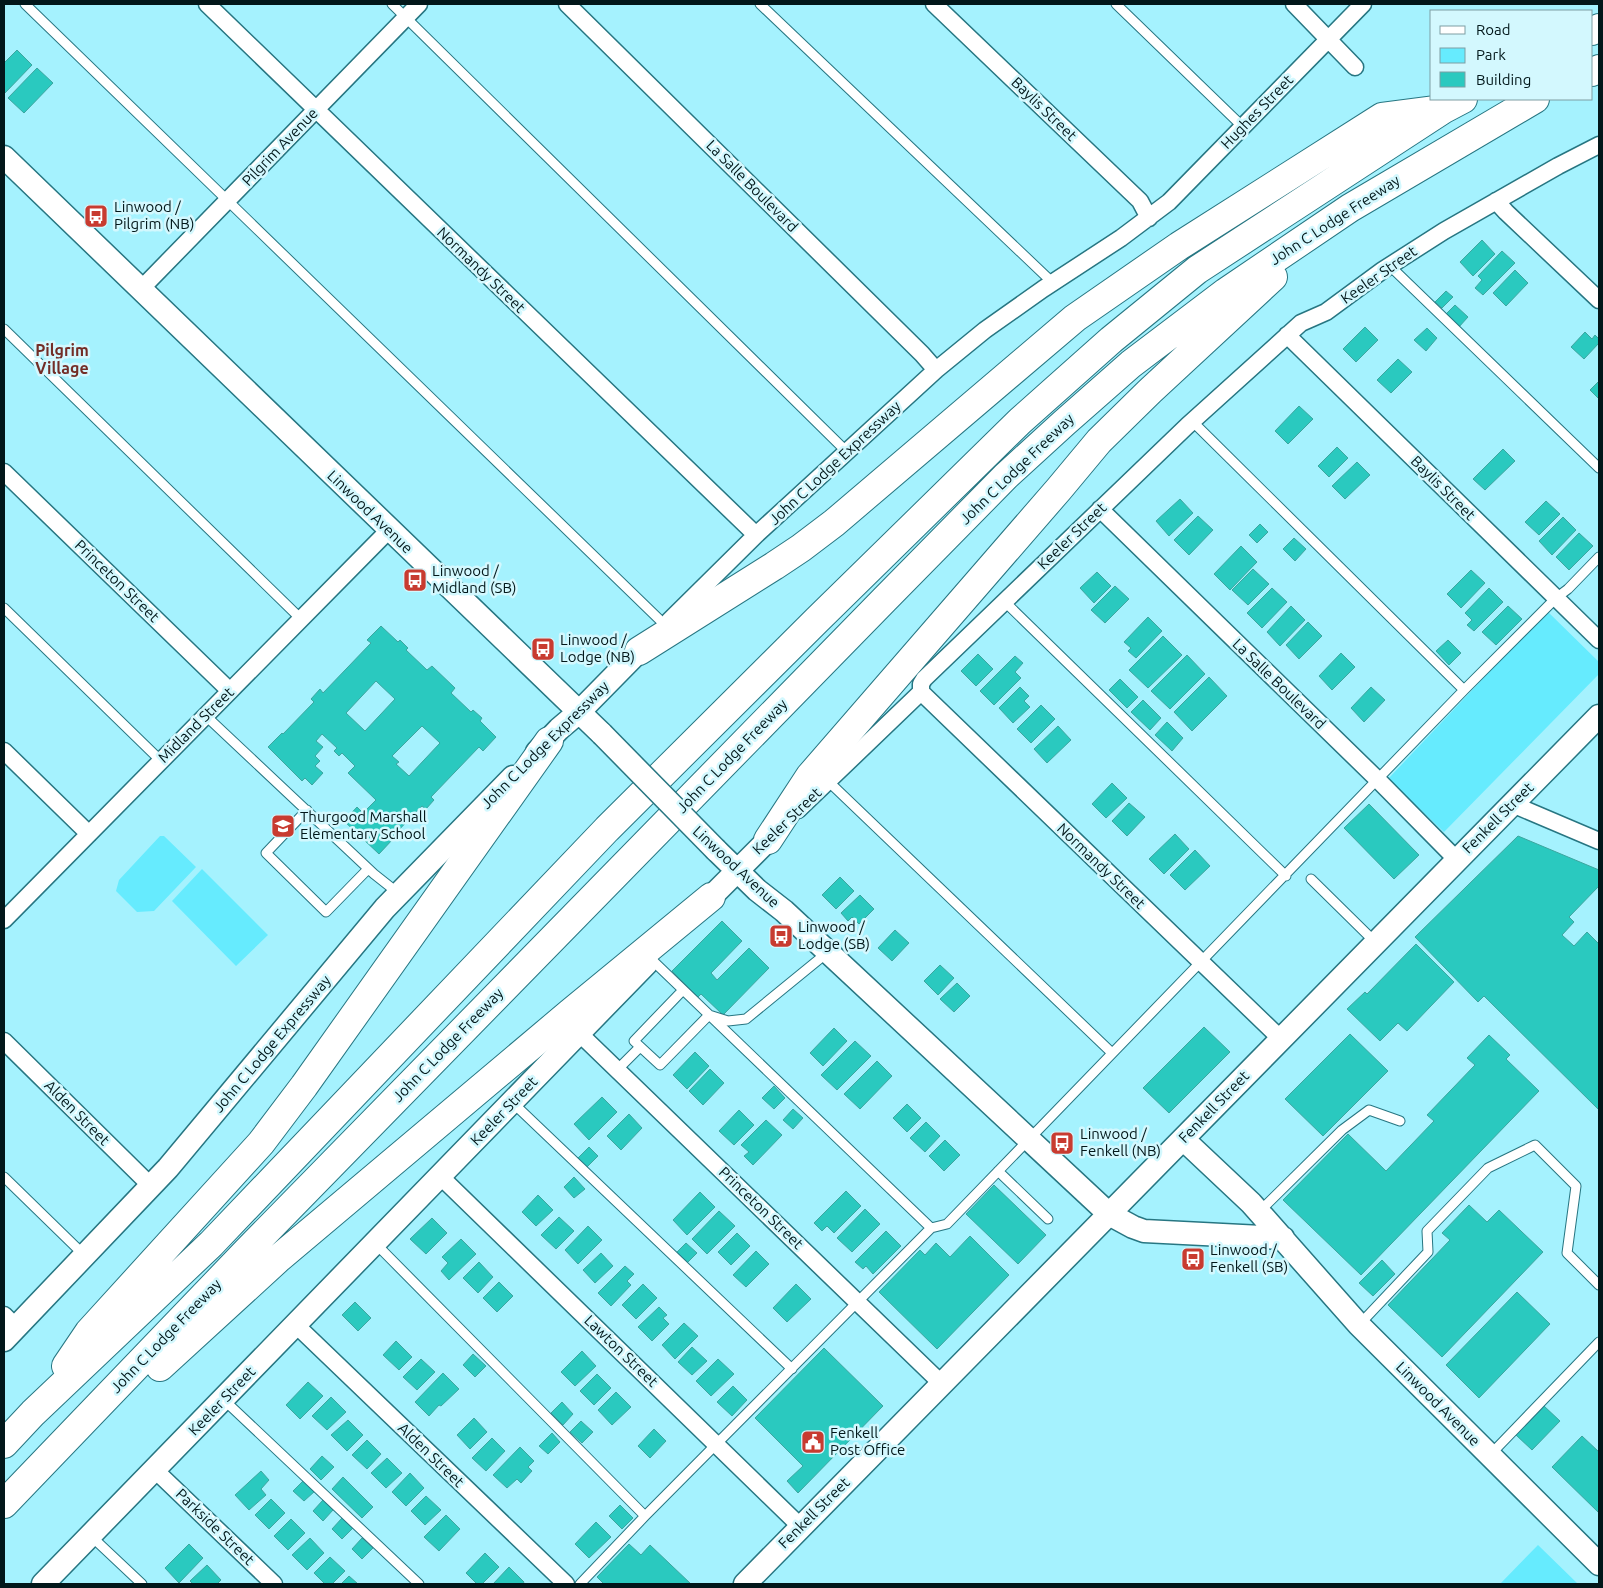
<svg xmlns="http://www.w3.org/2000/svg" width="1603" height="1588" viewBox="0 0 1603 1588" font-family="Ubuntu,sans-serif">
<style>
.green{fill:#66ebfe}
.building{fill:#2ac9bf;stroke:#3ca69f;fill-rule:evenodd}
.lines{fill:none;stroke-linecap:round;stroke-linejoin:round}
.lane-casing{stroke:#277682;stroke-width:11}
.street-casing{stroke:#277682;stroke-width:19}
.secondary-casing{stroke:#277682;stroke-width:25}
.highway-casing{stroke:#277682;stroke-width:30}
.lane{stroke:#fff;stroke-width:9}
.street{stroke:#fff;stroke-width:16}
.secondary{stroke:#fff;stroke-width:22}
.highway{stroke:#fff;stroke-width:28}
.secondary-bridge-casing{stroke:#277682;stroke-width:25;stroke-linecap:butt}
.secondary-bridge{stroke:#fff;stroke-width:22}
.labels{text-anchor:middle;stroke-width:5;stroke-linejoin:round;paint-order:stroke}
.street-label{font-size:15px;fill:#02171a;stroke:#d3f8fe}
.poi-label{font-size:15px;fill:#02171a;stroke:#d3f8fe;text-anchor:start}
.neighbourhood-label{font-size:16px;font-weight:bold;fill:#732d26;stroke:#d3f8fe}
</style>
<rect width="100%" height="100%" fill="#a5f2fe"/>
<path class="green" d="M1547,611L1599,662V674L1444,832L1388,779Z
M160,836H164L196,867L154,911L137,912L116,891L119,880Z
M202,869L268,935L236,966L172,901Z
M1538,1545L1578,1584H1500Z"/>
<path class="building" d="M17,50L32,65L4,94V63Z
M37,68L53,83L24,113L8,98Z
M1482,240L1495,254L1473,276L1460,262Z
M1502,251L1515,263L1483,295L1475,288L1482,280L1478,276Z
M1515,270L1528,283L1506,306L1493,293Z
M1446,291L1453,297L1442,308L1435,302Z
M1455,305L1468,317L1458,328L1445,315Z
M1365,327L1378,340L1356,362L1343,349Z
M1427,328L1437,338L1426,351L1414,340Z
M1585,332L1592,339L1595,335L1599,339V343L1584,359L1571,347Z
M1398,359L1412,372L1391,393L1377,380Z
M1599,381V399L1590,390Z
M1299,406L1313,419L1288,444L1275,431Z
M1337,447L1348,458L1329,477L1318,466Z
M1503,449L1515,461L1485,490L1473,479Z
M1357,462L1370,475L1345,499L1332,486Z
M1180,499L1193,513L1169,536L1156,521Z
M1546,501L1560,514L1539,535L1525,522Z
M1198,516L1213,530L1189,555L1174,540Z
M1563,517L1576,530L1552,555L1539,541Z
M1260,524L1268,532L1257,543L1249,535Z
M1579,533L1593,546L1569,570L1556,557Z
M1294,538L1306,549L1295,561L1283,549Z
M1241,546L1257,562L1230,590L1214,574Z
M1253,569L1269,584L1248,605L1232,590Z
M1471,570L1485,583L1461,608L1447,594Z
M1097,572L1111,586L1094,603L1080,588Z
M1115,586L1129,599L1105,623L1091,610Z
M1272,588L1287,602L1262,628L1247,613Z
M1489,588L1503,602L1474,631L1467,625L1472,620L1465,613Z
M1291,606L1305,620L1280,646L1267,632Z
M1508,606L1522,619L1496,645L1482,632Z
M1148,617L1162,631L1136,658L1128,651L1131,648L1124,642Z
M1308,622L1322,636L1299,659L1286,645Z
M381,626L398,642L400,640L408,648L406,650L427,670L432,666L455,688L451,693L471,712L473,710L482,718L480,721L496,737L483,751L479,747L431,797L434,800L426,809L422,806L391,838L393,839L379,854L344,821L357,807L363,813L376,800L348,773L355,766L342,753L339,756L334,751L337,748L322,734L316,741L323,747L315,756L320,761L315,766L323,773L312,785L305,778L302,781L268,747L282,733L283,734L314,702L311,699L320,689L323,693L371,643L367,640ZM376,681L395,699L365,731L346,713ZM422,726L440,743L409,776L396,764L399,762L392,756Z
M1163,636L1182,655L1148,688L1129,670Z
M1448,640L1461,653L1449,665L1436,651Z
M1341,653L1355,667L1332,690L1319,676Z
M978,654L993,669L976,686L961,671Z
M1187,655L1205,674L1170,709L1151,691Z
M1015,656L1023,663L1015,672L1021,678L994,705L980,691Z
M1209,677L1227,696L1192,731L1174,712Z
M1120,679L1138,697L1127,708L1109,690Z
M1020,687L1029,696L1024,701L1030,707L1013,723L999,708Z
M1371,687L1385,700L1364,722L1351,708Z
M1143,700L1161,718L1150,730L1131,712Z
M1041,705L1055,719L1031,743L1017,729Z
M1167,722L1183,738L1172,751L1155,735Z
M1058,726L1071,740L1047,763L1034,749Z
M1112,783L1127,798L1106,818L1092,804Z
M1129,803L1145,817L1127,836L1112,821Z
M1369,804L1419,855L1394,879L1344,828Z
M1175,834L1189,849L1164,874L1149,859Z
M1518,836L1599,870V886L1569,917L1574,922L1562,935L1574,946L1587,932L1599,944V1110L1484,996L1478,1002L1415,937Z
M1195,850L1210,866L1185,890L1170,875Z
M840,877L854,891L836,909L822,895Z
M860,895L874,909L859,924L852,917L848,921L841,913Z
M722,921L742,941L711,973L717,980L749,948L769,968L723,1015L701,994L698,997L672,971Z
M895,930L909,943L892,961L878,948Z
M1416,944L1454,982L1407,1031L1398,1023L1380,1041L1347,1009L1365,992L1367,994Z
M940,965L954,978L938,995L924,981Z
M957,983L970,996L954,1012L940,999Z
M1204,1027L1230,1052L1169,1113L1143,1088Z
M834,1028L847,1041L823,1066L810,1053Z
M1350,1034L1388,1071L1323,1136L1285,1099Z
M1489,1035L1510,1055L1506,1059L1539,1091L1361,1275L1283,1200L1348,1134L1386,1171L1434,1121L1427,1115L1475,1065L1467,1058Z
M855,1041L871,1056L837,1090L821,1075Z
M695,1052L709,1066L687,1089L673,1075Z
M877,1061L892,1076L860,1109L844,1094Z
M710,1069L724,1083L703,1105L689,1091Z
M774,1086L785,1098L774,1109L762,1098Z
M602,1097L617,1112L589,1140L574,1124Z
M907,1104L921,1118L907,1132L893,1118Z
M793,1109L803,1118L793,1129L783,1120Z
M739,1110L754,1125L734,1145L719,1131Z
M629,1114L642,1128L621,1150L607,1136Z
M766,1120L782,1135L753,1165L744,1156L749,1152L741,1145Z
M926,1122L940,1136L925,1152L910,1138Z
M945,1140L960,1155L944,1171L929,1156Z
M589,1147L598,1156L587,1167L578,1158Z
M574,1177L585,1189L574,1198L564,1187Z
M994,1185L1046,1235L1018,1264L966,1214Z
M846,1191L861,1206L834,1233L827,1226L822,1231L814,1223Z
M700,1192L715,1207L687,1235L673,1220Z
M538,1195L553,1210L536,1226L522,1212Z
M1469,1205L1487,1222L1499,1210L1543,1252L1442,1357L1388,1305L1450,1240L1442,1233Z
M865,1209L880,1224L852,1252L837,1238Z
M719,1211L735,1226L707,1254L692,1239Z
M559,1217L574,1231L556,1249L541,1235Z
M432,1218L447,1233L426,1254L410,1239Z
M588,1226L602,1240L578,1264L565,1250Z
M886,1231L901,1246L873,1274L866,1266L863,1269L855,1262Z
M737,1233L750,1246L731,1265L718,1252Z
M970,1236L1009,1275L937,1349L879,1292L920,1250L925,1255L936,1243L950,1257Z
M461,1239L476,1254L449,1280L441,1271L448,1263L442,1257Z
M686,1243L697,1253L687,1263L676,1253Z
M756,1251L769,1264L746,1287L733,1275Z
M601,1253L613,1266L595,1283L583,1270Z
M1382,1260L1395,1274L1373,1296L1359,1283Z
M479,1262L493,1277L478,1293L463,1278Z
M625,1266L634,1274L627,1281L631,1285L611,1306L598,1293Z
M499,1282L513,1296L497,1312L483,1298Z
M643,1284L657,1298L636,1319L622,1305Z
M796,1284L811,1299L787,1322L773,1308Z
M1517,1292L1550,1324L1479,1398L1446,1365Z
M355,1302L371,1318L358,1331L342,1315Z
M659,1307L667,1315L663,1318L669,1324L652,1341L638,1327Z
M684,1323L698,1336L675,1359L662,1345Z
M396,1341L412,1357L399,1370L383,1355Z
M692,1347L707,1361L692,1375L678,1362Z
M824,1348L883,1406L798,1493L787,1481L803,1466L755,1418Z
M582,1351L596,1366L575,1386L561,1372Z
M473,1354L486,1366L475,1377L463,1365Z
M421,1359L435,1372L417,1390L403,1377Z
M718,1359L734,1374L711,1396L696,1381Z
M443,1373L459,1389L441,1406L439,1405L429,1416L415,1402Z
M597,1374L611,1388L594,1405L580,1391Z
M308,1382L323,1396L300,1419L286,1405Z
M733,1386L747,1400L732,1416L717,1402Z
M616,1392L631,1407L612,1425L598,1410Z
M331,1397L346,1412L327,1430L312,1416Z
M562,1402L573,1414L563,1425L551,1413Z
M1544,1406L1560,1421L1532,1450L1516,1435Z
M474,1418L487,1432L470,1449L457,1435Z
M348,1420L363,1435L347,1451L331,1435Z
M581,1421L593,1432L582,1443L570,1432Z
M654,1429L666,1441L650,1458L638,1446Z
M552,1433L560,1442L548,1454L539,1446Z
M1582,1436L1599,1452V1513L1552,1467Z
M492,1438L505,1451L486,1471L472,1458Z
M367,1440L381,1454L367,1469L352,1455Z
M520,1447L534,1461L528,1467L532,1471L521,1483L517,1479L507,1488L493,1475Z
M322,1456L334,1467L321,1480L310,1469Z
M387,1458L402,1473L386,1488L371,1473Z
M261,1471L269,1480L261,1489L266,1495L249,1510L235,1495Z
M410,1473L424,1488L406,1506L392,1492Z
M343,1477L373,1507L362,1518L332,1489Z
M304,1480L315,1491L304,1501L293,1491Z
M426,1496L441,1510L425,1525L411,1511Z
M271,1499L285,1513L269,1529L255,1515Z
M323,1500L333,1510L323,1521L313,1511Z
M620,1505L633,1518L622,1529L609,1516Z
M446,1515L460,1529L439,1551L424,1537Z
M342,1518L353,1528L342,1539L332,1529Z
M291,1519L305,1533L288,1550L274,1536Z
M596,1522L611,1537L589,1558L575,1544Z
M310,1538L324,1553L307,1570L292,1555Z
M362,1538L373,1548L362,1559L352,1549Z
M189,1544L203,1558L179,1583L165,1568Z
M629,1544L641,1555L650,1545L691,1584H604L597,1577Z
M485,1553L499,1567L482,1584H477L466,1573Z
M330,1557L345,1571L332,1584H325L314,1573Z
M207,1565L221,1580L217,1584H193L190,1581Z
M509,1567L524,1582L523,1584H493Z
M349,1576L358,1584H341Z"/>
<g class="lines">
<g class="lane-casing">
<path id="lane" d="M25,4L665,625
M392,4L847,452
M760,4L1053,283
M1116,4L1243,127
M1390,266L1599,468
M4,329L301,619
M1192,421L1464,690
M1004,601L1286,876
M4,608L161,761
M206,716L374,874L398,893
M828,781L1112,1053
M307,810L266,853L326,912L368,869
M1311,879L1376,943
M651,959L931,1228
M683,990L634,1041L660,1065L709,1015L728,1021L746,1019L828,952
M617,1070L640,1047
M512,1102L792,1369
M998,1171L1048,1219
M4,1177L84,1255
M1259,1212L1342,1130L1369,1110L1400,1121
M375,1243L645,1516
M1359,1325L1428,1252L1427,1231L1488,1168L1535,1145L1576,1186L1567,1253L1599,1285
M223,1399L419,1584
M1490,1455L1599,1342
M91,1536L142,1584
M580,1584L645,1516L931,1228L947,1224L1464,690L1556,598L1568,589L1599,557"/>
</g>
<g class="street-casing">
<path id="street" d="M207,4L756,535
M567,4L922,354L936,370
M934,4L1140,201L1149,218
M1294,4L1355,67
M1496,201L1506,212L1599,300
M140,290L419,4
M1287,335L1599,640
M4,472L230,691
M1100,509L1379,781L1457,860
M669,621L756,535L936,370L985,330L1043,289L1121,238L1169,202L1363,4
M921,692L1281,1039
M4,751L89,834
M1512,804L1599,841
M798,810L921,692V684L924,679L1187,426L1301,323L1326,312L1383,270L1444,231L1558,166L1599,145
M4,920L389,530
M579,1033L942,1384
M4,1041L151,1186
M440,1176L801,1527
M4,1315L16,1327
M296,1325L566,1584
M155,1470L274,1584"/>
</g>
<g class="secondary-casing">
<path id="secondary" d="M4,157L602,734
M537,752L559,729L579,712L639,651
M716,850L757,890L784,911L1109,1214L1133,1227L1144,1231L1283,1238
M699,909L768,840
M1183,1139L1251,1203L1359,1325L1599,1564
M4,1340L168,1168L385,908L513,777
M43,1584L647,963
M745,1584L1599,716"/>
</g>
<g class="highway-casing">
<path id="highway" d="M1592,31L1599,28
M1592,72L1599,69
M639,651L774,566L801,548L834,523L1075,318L1179,246L1382,117L1436,110
M768,840L810,776L1059,489L1099,441L1150,391L1273,277
M66,1366L89,1332L261,1143L304,1086L549,741
M160,1367L279,1258L570,1013L711,897
M4,1444L33,1413L211,1244L607,829L817,620L1020,421L1111,340L1197,270L1444,109L1463,99
M4,1504L247,1251L884,600L1006,476L1064,423L1131,364L1226,292L1350,208L1535,99"/>
</g>
<use href="#lane" class="lane"/>
<use href="#street" class="street"/>
<use href="#secondary" class="secondary"/>
<use href="#highway" class="highway"/>
<g class="secondary-bridge-casing">
<path id="secondary-bridge" d="M602,734L716,850"/>
</g>
<use href="#secondary-bridge" class="secondary-bridge"/>
</g>
<defs>
<g id="bus-square" transform="scale(1.25)"><rect x="-9" y="-9" width="18" height="18" rx="4" fill="#c83b30" stroke="#d3f8fe"/><path d="M-5-6H5V4H4V6H2V4H-2V6H-4V4H-5ZM-3.5-4V0h7V-4ZM-3.5 1.2v1.5H-2V1.2ZM2 1.2v1.5H3.5V1.2Z" fill="#fff"/></g>
<g id="school-square" transform="scale(1.25)"><rect x="-9" y="-9" width="18" height="18" rx="4" fill="#c83b30" stroke="#d3f8fe"/><path d="M0-5L7-2L0 1L-7-2ZM-4 1L0 2.5L4 1V4Q0 6-4 4Z" fill="#fff"/></g>
<g id="civic-square" transform="scale(1.25)"><rect x="-9" y="-9" width="18" height="18" rx="4" fill="#c83b30" stroke="#d3f8fe"/><path d="M-.6-6.5H3V-4.5H.6V-3L4-1V1h2V6H-6V1h2V-1L-.6-3ZM-1.2 2.5V6h2.4V2.5Z" fill="#fff"/></g>
</defs>
<g fill-rule="evenodd">
<use href="#bus-square" x="96" y="216"/>
<use href="#bus-square" x="415" y="580"/>
<use href="#bus-square" x="543" y="649"/>
<use href="#school-square" x="283" y="826"/>
<use href="#bus-square" x="781" y="936"/>
<use href="#bus-square" x="1062" y="1143"/>
<use href="#bus-square" x="1193" y="1259"/>
<use href="#civic-square" x="813" y="1442"/>
</g>
<g class="labels">
<g class="street-label">
<text transform="translate(1044 109) rotate(44)" y="5">Baylis Street</text>
<text transform="translate(1257 112) rotate(-46)" y="5">Hughes Street</text>
<text transform="translate(280 147) rotate(-46)" y="5">Pilgrim Avenue</text>
<text transform="translate(752 186) rotate(45)" y="5">La Salle Boulevard</text>
<text transform="translate(1335 220) rotate(-33)" y="5">John C Lodge Freeway</text>
<text transform="translate(481 270) rotate(44)" y="5">Normandy Street</text>
<text transform="translate(1379 275) rotate(-35)" y="5">Keeler Street</text>
<text transform="translate(835 463) rotate(-43)" y="5">John C Lodge Expressway</text>
<text transform="translate(1017 469) rotate(-44)" y="5">John C Lodge Freeway</text>
<text transform="translate(1443 488) rotate(45)" y="5">Baylis Street</text>
<text transform="translate(370 512) rotate(44)" y="5">Linwood Avenue</text>
<text transform="translate(1072 536) rotate(-44)" y="5">Keeler Street</text>
<text transform="translate(117 581) rotate(44)" y="5">Princeton Street</text>
<text transform="translate(1279 684) rotate(44)" y="5">La Salle Boulevard</text>
<text transform="translate(196 725) rotate(-45)" y="5">Midland Street</text>
<text transform="translate(545 745) rotate(-45)" y="5">John C Lodge Expressway</text>
<text transform="translate(732 756) rotate(-46)" y="5">John C Lodge Freeway</text>
<text transform="translate(1498 818) rotate(-45)" y="5">Fenkell Street</text>
<text transform="translate(787 821) rotate(-44)" y="5">Keeler Street</text>
<text transform="translate(1101 866) rotate(44)" y="5">Normandy Street</text>
<text transform="translate(736 867) rotate(43)" y="5">Linwood Avenue</text>
<text transform="translate(272 1044) rotate(-50)" y="5">John C Lodge Expressway</text>
<text transform="translate(448 1045) rotate(-46)" y="5">John C Lodge Freeway</text>
<text transform="translate(1214 1107) rotate(-46)" y="5">Fenkell Street</text>
<text transform="translate(504 1111) rotate(-46)" y="5">Keeler Street</text>
<text transform="translate(77 1113) rotate(45)" y="5">Alden Street</text>
<text transform="translate(761 1208) rotate(44)" y="5">Princeton Street</text>
<text transform="translate(166 1336) rotate(-46)" y="5">John C Lodge Freeway</text>
<text transform="translate(621 1351) rotate(44)" y="5">Lawton Street</text>
<text transform="translate(222 1401) rotate(-46)" y="5">Keeler Street</text>
<text transform="translate(1438 1404) rotate(45)" y="5">Linwood Avenue</text>
<text transform="translate(431 1455) rotate(44)" y="5">Alden Street</text>
<text transform="translate(814 1513) rotate(-45)" y="5">Fenkell Street</text>
<text transform="translate(215 1527) rotate(44)" y="5">Parkside Street</text>
</g>
<g class="poi-label">
<text x="114" y="212">Linwood /<tspan x="114" dy="17">Pilgrim (NB)</tspan></text>
<text x="432" y="576">Linwood /<tspan x="432" dy="17">Midland (SB)</tspan></text>
<text x="560" y="645">Linwood /<tspan x="560" dy="17">Lodge (NB)</tspan></text>
<text x="300" y="822">Thurgood Marshall<tspan x="300" dy="17">Elementary School</tspan></text>
<text x="798" y="932">Linwood /<tspan x="798" dy="17">Lodge (SB)</tspan></text>
<text x="1080" y="1139">Linwood /<tspan x="1080" dy="17">Fenkell (NB)</tspan></text>
<text x="1210" y="1255">Linwood /<tspan x="1210" dy="17">Fenkell (SB)</tspan></text>
<text x="830" y="1438">Fenkell<tspan x="830" dy="17">Post Office</tspan></text>
</g>
<g class="neighbourhood-label">
<text x="62" y="356">Pilgrim<tspan x="62" dy="18">Village</tspan></text>
</g>
</g>
<rect width="1603" height="1588" fill="none" stroke="#02171a" stroke-width="10"/>
<rect x="1430" y="10" width="162" height="90" fill="#d3f8fe" stroke="#7f9ea3"/>
<rect x="1440" y="26" width="25" height="8" fill="#ffffff" stroke="#7f9ea3"/>
<text x="1476" y="35" font-size="15" fill="#02171a">Road</text>
<rect x="1440" y="48" width="25" height="15" fill="#66ebfe" stroke="#7f9ea3"/>
<text x="1476" y="60" font-size="15" fill="#02171a">Park</text>
<rect x="1440" y="72" width="25" height="15" fill="#2ac9bf" stroke="#7f9ea3"/>
<text x="1476" y="85" font-size="15" fill="#02171a">Building</text>
</svg>
